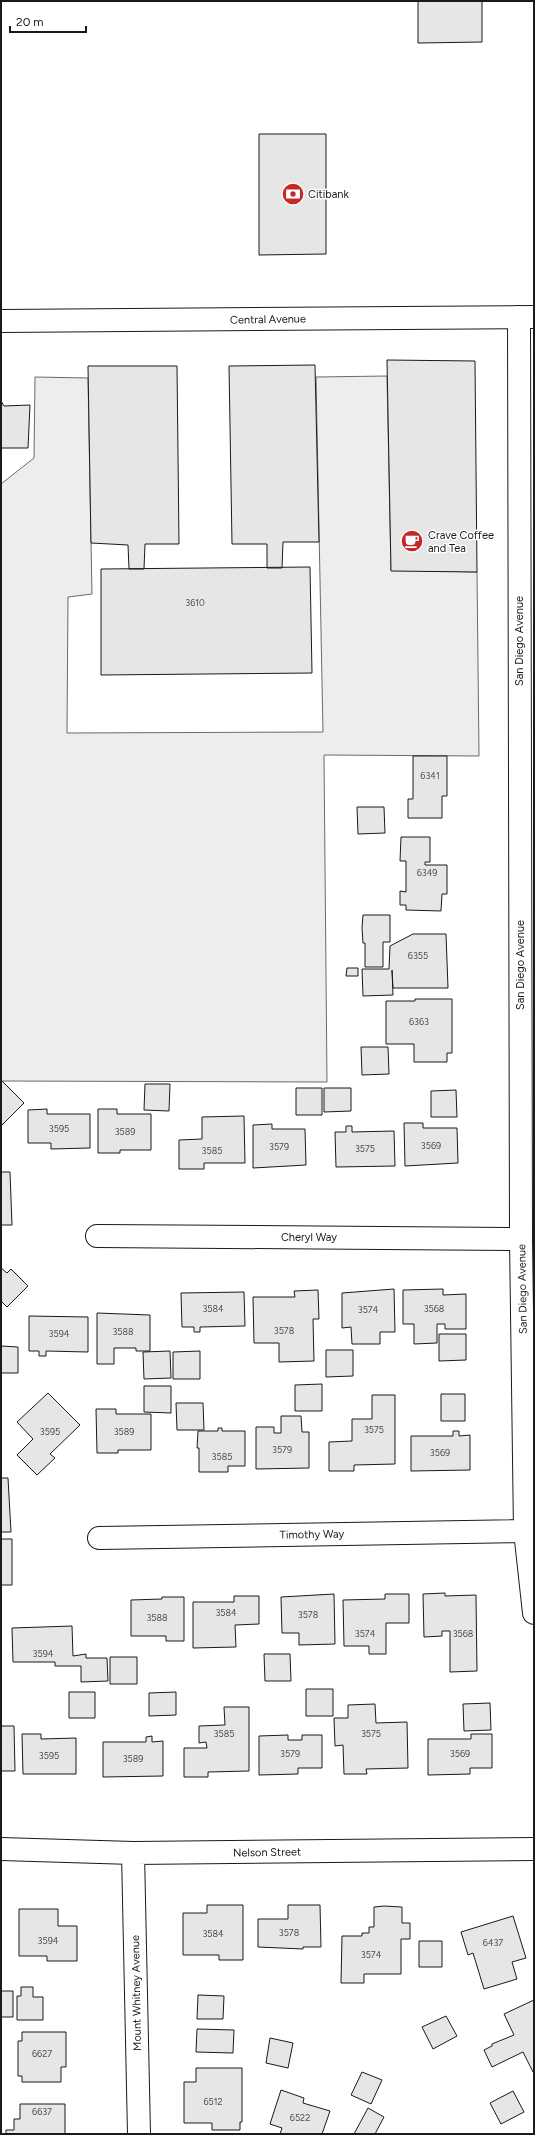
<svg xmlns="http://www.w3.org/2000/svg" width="535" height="2135" viewBox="0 0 535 2135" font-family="Figtree,sans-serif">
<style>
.built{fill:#ededed;stroke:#6a6a6a}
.building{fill:#e6e6e6;stroke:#1a1a1a}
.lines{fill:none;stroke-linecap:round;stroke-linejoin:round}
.minor-casing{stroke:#1a1a1a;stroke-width:24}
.major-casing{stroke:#1a1a1a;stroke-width:24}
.minor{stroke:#fff;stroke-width:22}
.major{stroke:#fff;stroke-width:22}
.labels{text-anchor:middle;stroke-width:3;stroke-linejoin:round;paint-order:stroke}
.number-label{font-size:9px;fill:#4d4d4d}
.poi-label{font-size:11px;fill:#1a1a1a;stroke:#fff;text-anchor:start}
.street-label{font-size:11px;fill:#1a1a1a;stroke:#fff}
</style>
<rect width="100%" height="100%" fill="#fff"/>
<path class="built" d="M387,376L391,570L477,572L479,756L324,755L327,1082L1,1081V484L34,458L35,377L88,378L92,594L68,597L67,733L323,732L316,377Z"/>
<path class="building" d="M418,1H482V42L418,43Z
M259,134H326V254L259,255Z
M387,360L475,361L477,572L391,571Z
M315,365L319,542H283L282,568H267V544H232L229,366Z
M88,366H177L179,544H145L144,569H129L128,545L91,543Z
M1,401L4,406L30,405L28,448H1Z
M310,567L312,673L101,675V569Z
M413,756H447V796H442V818H408V799H413Z
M357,807H384L385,833L358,834Z
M401,837H430V862H425V865H447V894H442L441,911L406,910V905H400V891L406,892V861H400Z
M363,915H390V942H383V967H365V943H363L362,928Z
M413,934H446L448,988H393L392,970L393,995L363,996L362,969H389L390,946Z
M347,968H358V976H346Z
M415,999H452V1053H447V1062H414V1044H386V1001H415Z
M361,1047H388L389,1074L362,1075Z
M2,1081L24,1103L1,1126V1083Z
M145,1084H170L169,1111L144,1110Z
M296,1088H322V1115H296Z
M324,1088H351V1111L324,1112Z
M456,1090L457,1117H431V1091Z
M47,1109V1114H90V1148L51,1149V1143H28V1110Z
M98,1109H117V1114H151V1150H120V1153H98Z
M244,1116L245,1163H204V1169H179V1140L202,1139V1117Z
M404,1123H423V1128H457L458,1163L405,1166Z
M272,1124V1129H305L306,1165L253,1168V1125Z
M346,1126H352V1132L394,1131L395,1166L336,1167L335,1132H346Z
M1,1172H10L12,1225H1Z
M1,1268L7,1273L11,1269L28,1286L7,1307L1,1301Z
M394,1289L395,1332H380V1344H352L351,1327L342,1328V1293Z
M443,1289V1295L466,1294V1329H445V1324H437V1343L414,1344V1324H403V1290Z
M318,1290L319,1319H313L314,1361L279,1362V1343H254L253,1297H295L294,1291Z
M244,1292L245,1326L200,1327V1332H194V1327H182L181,1293Z
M97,1313L150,1315V1351H136V1348H114V1364H97Z
M29,1316L88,1317V1352L46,1351V1356H39V1351H29Z
M439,1334H466V1360L439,1361Z
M1,1346L18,1347V1373H1Z
M326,1350H353V1376L326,1377Z
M170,1351L171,1378L144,1379L143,1352Z
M200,1351V1379H173V1352Z
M322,1384V1411H295V1385Z
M144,1386H171V1413L144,1412Z
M48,1393L80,1425L50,1454L55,1458L37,1475L17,1455L33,1439L17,1422Z
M441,1394H465V1421H441Z
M372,1395H395V1464L354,1465V1471H329V1442L352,1441V1419H372Z
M176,1403H203L204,1430H177Z
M96,1409H116V1414H151V1450H118V1453H97Z
M281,1416H301L302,1432H309V1468L256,1469V1427H274V1433H281Z
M218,1428H222V1431H245V1466H228V1472H199V1448H197L198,1431H218Z
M453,1431H459V1436L470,1435V1470L411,1471V1436H453Z
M1,1478H8L11,1532H1Z
M1,1539H12V1585H1Z
M445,1593V1596L476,1595L477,1671L450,1672V1631H442V1636L424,1637L423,1594Z
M334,1594L335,1644L299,1645V1633H282L281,1597Z
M385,1594H409V1623H386V1654H369V1646H344L343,1600L385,1599Z
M234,1596H259V1624L235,1625L236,1647L193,1648V1602H234Z
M162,1597H184V1641H166V1636H131V1600L162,1599Z
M72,1626L73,1656L86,1654V1658H107L108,1681L81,1682V1666H55V1662H13L12,1628Z
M264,1654H290L291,1681H265Z
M110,1657H137V1684H110Z
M306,1689H333V1716H306Z
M69,1692H95V1718H69Z
M176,1692V1715L149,1716V1693Z
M490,1703L491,1730L464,1731L463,1704Z
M375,1704L376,1723L407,1722L408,1768L366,1769L367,1774H344L343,1745L335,1746L334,1718H348V1705Z
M224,1707H249V1771L208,1772V1777H184V1748H207L206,1742L199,1743V1726L225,1725Z
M1,1726H14L15,1771H1Z
M22,1734H41V1739L76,1738V1774H23Z
M471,1734H492V1768H470V1774L428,1775V1739H471Z
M288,1735V1740H302V1735H322V1768H298V1774L259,1775V1736Z
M152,1736V1742L163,1741V1776L103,1777V1742H146V1737Z
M207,1905H243V1960H219V1955H183V1913H207Z
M288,1905H320L321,1947H303V1949L258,1947V1919H288Z
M384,1906L402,1907V1923H410V1939H401V1974H364V1983H341L342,1936H362V1933H369V1927H374V1907Z
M19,1909H58V1926H77V1961H47V1956H19Z
M513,1916L526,1958L512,1962L517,1979L484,1989L473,1953L468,1955L461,1932Z
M419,1941H442V1967H419Z
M21,1987H33V1997H43V2020H17V1996H21Z
M1,1991H13V2017H1Z
M198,1995L224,1996L223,2019H197Z
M534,2000V2071L533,2072L523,2052L492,2067L484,2050L492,2046V2044L514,2035L504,2014Z
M446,2016L457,2036L433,2049L422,2027Z
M197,2029L234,2030L233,2053L196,2052Z
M22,2032H66V2067H61V2082H22V2076H18V2041H22Z
M270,2038L293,2043L288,2068L266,2063Z
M196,2068H242V2122H240V2130H212V2123H184V2082H196Z
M362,2072L382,2080L371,2104L351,2095Z
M281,2090L304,2098L303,2103L330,2111L322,2134H280L282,2128L270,2124Z
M513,2091L524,2112L501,2124L490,2103Z
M20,2104H65V2134H6V2130H14V2119H20Z
M368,2108L384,2117L375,2134H354Z"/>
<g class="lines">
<g class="minor-casing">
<path id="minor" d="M519,317L521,1239L525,1531L534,1613
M97,1236L521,1239
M99,1538L525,1531
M1,1849L133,1853L534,1849
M133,1853L139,2134"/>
</g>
<g class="major-casing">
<path id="major" d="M1,321L534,317"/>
</g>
<use href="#minor" class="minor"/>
<use href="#major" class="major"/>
</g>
<defs>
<g id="bank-disc" transform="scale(1.15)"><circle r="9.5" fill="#c62828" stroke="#fff"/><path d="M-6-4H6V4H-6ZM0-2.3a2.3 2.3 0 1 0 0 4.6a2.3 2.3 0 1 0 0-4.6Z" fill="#fff"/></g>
<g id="cafe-disc" transform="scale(1.15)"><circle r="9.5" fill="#c62828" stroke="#fff"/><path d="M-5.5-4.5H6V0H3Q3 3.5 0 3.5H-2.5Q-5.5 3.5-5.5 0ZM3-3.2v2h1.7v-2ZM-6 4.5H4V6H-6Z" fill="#fff"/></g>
</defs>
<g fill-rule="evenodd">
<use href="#bank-disc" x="293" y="194"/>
<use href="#cafe-disc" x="412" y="541"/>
</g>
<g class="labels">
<g class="number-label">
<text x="195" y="606">3610</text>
<text x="430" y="779">6341</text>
<text x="427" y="876">6349</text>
<text x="418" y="959">6355</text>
<text x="419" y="1025">6363</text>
<text x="59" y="1132">3595</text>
<text x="125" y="1135">3589</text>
<text x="431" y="1149">3569</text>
<text x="279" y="1150">3579</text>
<text x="365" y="1152">3575</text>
<text x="212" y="1154">3585</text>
<text x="213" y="1312">3584</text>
<text x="434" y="1312">3568</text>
<text x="368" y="1313">3574</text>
<text x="284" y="1334">3578</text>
<text x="123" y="1335">3588</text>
<text x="59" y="1337">3594</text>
<text x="374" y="1433">3575</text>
<text x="50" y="1435">3595</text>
<text x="124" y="1435">3589</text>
<text x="282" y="1453">3579</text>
<text x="440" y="1456">3569</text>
<text x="222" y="1460">3585</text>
<text x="226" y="1616">3584</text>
<text x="308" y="1618">3578</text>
<text x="157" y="1621">3588</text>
<text x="365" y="1637">3574</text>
<text x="463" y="1637">3568</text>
<text x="43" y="1657">3594</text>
<text x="224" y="1737">3585</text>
<text x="371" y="1737">3575</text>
<text x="290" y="1757">3579</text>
<text x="460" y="1757">3569</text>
<text x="49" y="1759">3595</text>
<text x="133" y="1762">3589</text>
<text x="289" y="1936">3578</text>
<text x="213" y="1937">3584</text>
<text x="48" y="1944">3594</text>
<text x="493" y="1946">6437</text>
<text x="371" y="1958">3574</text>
<text x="42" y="2057">6627</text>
<text x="213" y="2105">6512</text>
<text x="42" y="2115">6637</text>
<text x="300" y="2121">6522</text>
</g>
<g class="poi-label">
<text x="308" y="198">Citibank</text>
<text x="428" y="539">Crave Coffee<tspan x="428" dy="13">and Tea</tspan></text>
</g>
<g class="street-label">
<text transform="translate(268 319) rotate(-1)" y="4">Central Avenue</text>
<text transform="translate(519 641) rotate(-90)" y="4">San Diego Avenue</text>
<text transform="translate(520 965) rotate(-90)" y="4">San Diego Avenue</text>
<text x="309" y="1241">Cheryl Way</text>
<text transform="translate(522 1289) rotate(-91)" y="4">San Diego Avenue</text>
<text transform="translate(312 1534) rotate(-1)" y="4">Timothy Way</text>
<text transform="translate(267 1852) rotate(-1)" y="4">Nelson Street</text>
<text transform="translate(136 1993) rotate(-91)" y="4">Mount Whitney Avenue</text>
</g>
</g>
<rect width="535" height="2135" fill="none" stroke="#1a1a1a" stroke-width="4"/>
<path d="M10 26v6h76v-6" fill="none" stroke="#1a1a1a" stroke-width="2"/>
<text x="16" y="26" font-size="12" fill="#1a1a1a" stroke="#ffffff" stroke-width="3" paint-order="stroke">20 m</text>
</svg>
